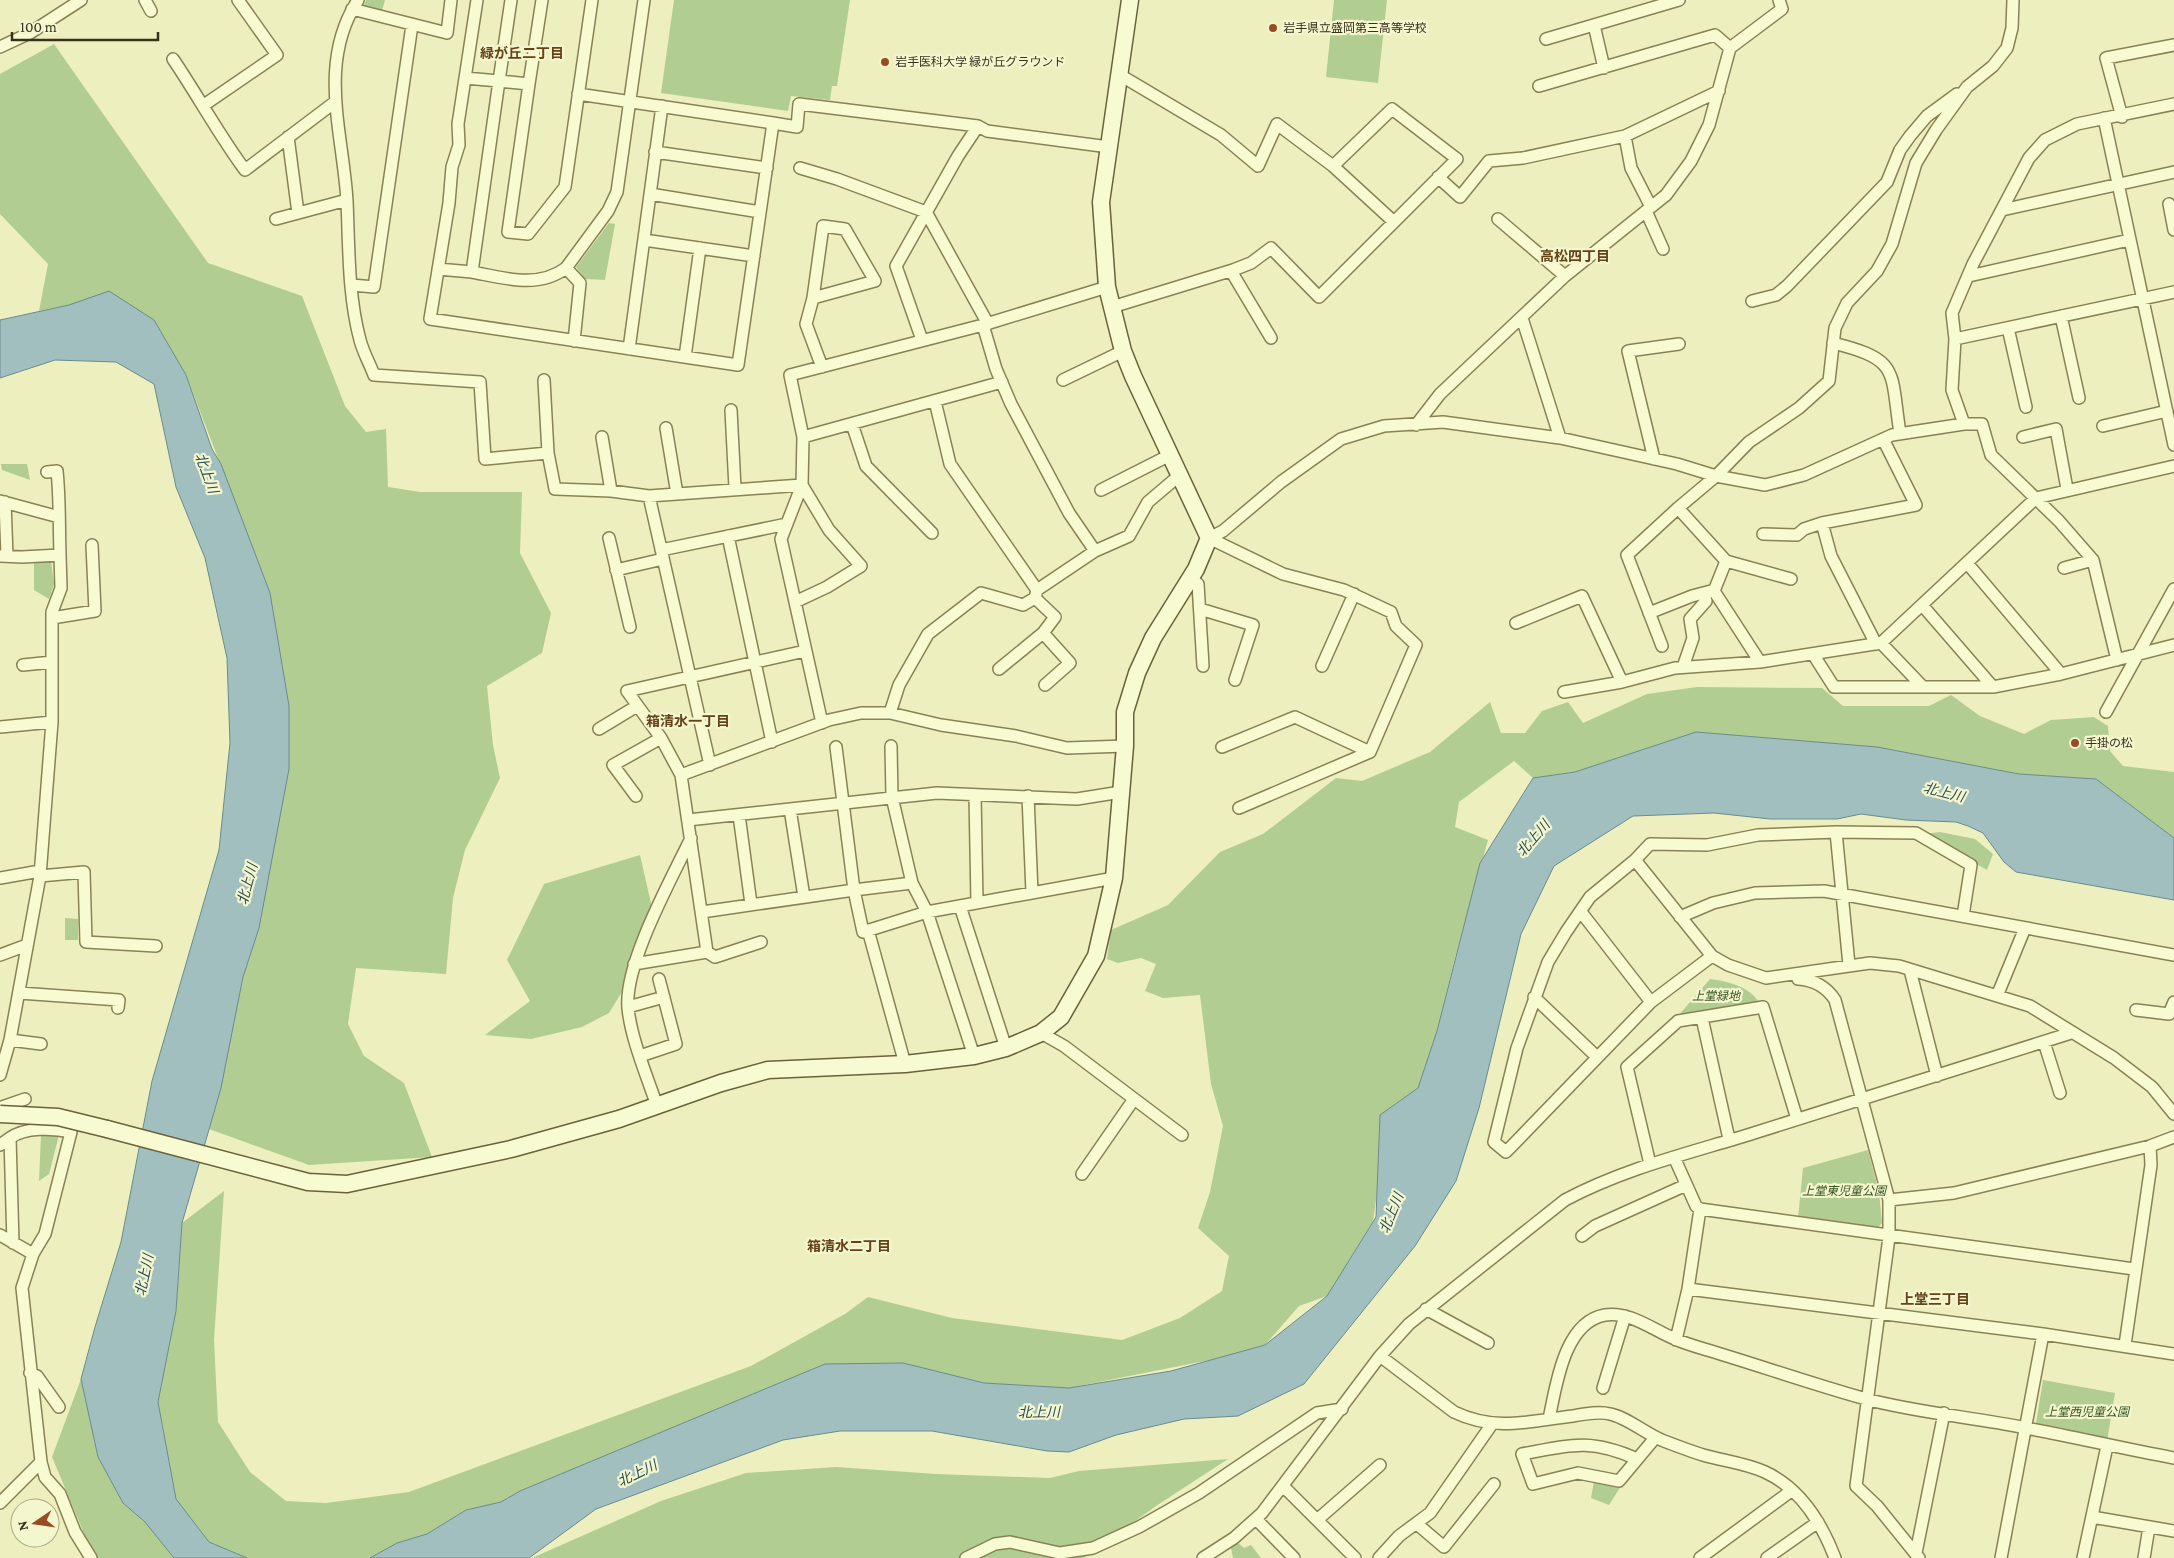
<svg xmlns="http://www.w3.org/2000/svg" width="2174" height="1558" viewBox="0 0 2174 1558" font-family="'Crimson Pro','Noto Sans JP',serif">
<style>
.green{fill:#b2cd92}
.water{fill:#a2bfc0;stroke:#698b8e}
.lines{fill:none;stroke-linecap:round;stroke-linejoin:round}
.street-casing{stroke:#888256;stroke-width:14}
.secondary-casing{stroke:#69623a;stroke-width:19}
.street{stroke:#f8fad1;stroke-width:11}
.secondary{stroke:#f8fad1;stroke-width:16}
.secondary-bridge-casing{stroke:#69623a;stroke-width:19;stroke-linecap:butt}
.secondary-bridge{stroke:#f8fad1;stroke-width:16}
.poi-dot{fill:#994b24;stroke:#f4f6ce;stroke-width:2}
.labels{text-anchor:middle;stroke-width:4.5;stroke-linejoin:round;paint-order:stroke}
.poi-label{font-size:12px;fill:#37321b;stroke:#f4f6ce;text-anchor:start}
.park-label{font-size:12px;font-style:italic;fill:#365421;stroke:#f4f6ce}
.neighbourhood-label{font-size:14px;font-weight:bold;fill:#654319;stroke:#f4f6ce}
.water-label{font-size:14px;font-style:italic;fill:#2a4b57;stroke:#f4f6ce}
</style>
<rect width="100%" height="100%" fill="#edefbe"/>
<path class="green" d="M366,0H385L382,11L364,5Z
M674,0H850L837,86H832L830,100L791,96L788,111L661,93Z
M1334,0H1387L1378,83L1326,77Z
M54,44L208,263L302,296L345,406L366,432L386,429L388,487L420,492H522L520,553L551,613L542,653L487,686L493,745L500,778L465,850L453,898L446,974L356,968L348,1024L364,1056L404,1083L432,1157L309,1165L209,1129L219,1092L243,977L259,928L270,593L186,375L154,320L69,305L39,311L48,264L0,214V74Z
M609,223L615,224L605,280L585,279L576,267Z
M1,464H27L30,480L2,470Z
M51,561L54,584L49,599L34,590V563Z
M1697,687L1822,688L1843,706H1929L1951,695L1980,716L2024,734L2051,720L2094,717L2108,726L2110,751L2123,766L2174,772V838L2096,779L2019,774L1877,747L1696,732L1575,772L1533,778L1514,761L1459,802L1455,827L1488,840L1455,958L1437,1031L1418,1088L1380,1115L1379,1179L1373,1221L1327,1296L1299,1306L1265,1345L1225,1357L1069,1388L984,1383L903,1363L825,1364L520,1491L501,1502L466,1510L427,1534L397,1543L370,1558H247L209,1542L176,1499L158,1402L176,1311L182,1223L224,1191L214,1340L218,1422L250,1472L286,1501L326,1503L409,1492L751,1366L845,1314L868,1297L952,1318L1122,1340L1180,1318L1222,1291L1229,1256L1198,1228L1210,1192L1223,1126L1211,1084L1200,995L1163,998L1145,991L1156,964L1141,958L1118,963L1107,959L1111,930L1168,905L1220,852L1263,834L1336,778L1362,781L1430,752L1490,702L1501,733H1525L1542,711L1568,702L1583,723L1647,694Z
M1940,832L1975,839L1993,854L1987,870L1924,834Z
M640,855L653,912L625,987L609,1013L582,1027L531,1039L485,1035L530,1001L507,960L544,884Z
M65,918L78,919V940H65Z
M1710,979C1727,981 1748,986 1758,1001L1678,1016Z
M41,1135H59L49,1174L39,1181Z
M1868,1150L1879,1192L1882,1223L1877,1229L1798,1218L1803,1168Z
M81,1379L98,1457L123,1503L145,1522L174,1558H95L93,1555L52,1457Z
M2043,1380L2115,1393L2107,1441L2037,1427L2036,1423Z
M1228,1459L1156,1506L1084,1558H532L661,1501L746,1473L836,1467L936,1474L1050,1478L1079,1471Z
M1594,1481L1621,1486L1609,1505L1591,1498Z
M1237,1542L1244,1548L1251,1545L1261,1558H1233L1231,1548Z"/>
<path class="water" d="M109,291L154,320L186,375L212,449L221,464L270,593L289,706V769L259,928L243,977L221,1088L182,1223L176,1311L158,1402L176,1499L209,1542L247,1558H174L145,1522L123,1503L98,1457L81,1379L95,1327L121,1242L152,1081L219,850L230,743L227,658L205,558L176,487L154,384L116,362L55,360L0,378V320L69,305Z
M1696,732L1877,747L2019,774L2096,779L2174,838V900L2016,872L2004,862L1983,833L1968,826L1956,822L1906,820L1861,814L1837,819H1770L1714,813L1633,816L1554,866L1521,934L1479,1108L1456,1181L1415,1246L1304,1384L1238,1416L1184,1419L1116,1435L1069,1452L1047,1451L932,1431H840L783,1440L596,1509L529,1558H370L397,1543L427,1534L466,1510L501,1502L520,1491L825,1364L903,1363L984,1383L1069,1388L1171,1371L1265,1345L1327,1296L1376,1217L1380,1115L1418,1088L1437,1031L1480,863L1533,778L1575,772Z"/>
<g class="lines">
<g class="street-casing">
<path id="street" d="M145,0L151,11
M358,0C317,63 343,133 347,201C349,247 348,295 360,340C363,352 370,364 374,375L480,382L485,459L548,453L555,489L611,491L649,496L802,485
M477,0L458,124L459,145L452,167L449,203L430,319L738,365L773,123L797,127L799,104L978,126
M511,0L499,81L529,84L542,0
M352,9L447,33L451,0
M1594,25L1604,68
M1546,39L1679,0
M0,47L30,33L81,0
M173,59C198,96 219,135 245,170L335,102
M529,84L508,232L528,234L565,187L592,0
M1539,86L1715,35L1730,48
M578,94L773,123
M204,105L277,55L238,0
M2122,117L2106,58L2174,45
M2104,118L2174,445
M1625,136L1631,168L1651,207
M288,137L298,213
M655,152L767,168
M1333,166L1394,222
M800,168L837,179L926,212L988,324
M1438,177L1460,197L1489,161L1523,158L1625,136L1719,91
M650,194L760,212
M2169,204L2174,230
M2002,210L2174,172
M1646,211L1663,249
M276,219L347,200
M1498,219L1565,276
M644,240L754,256
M438,269L472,272L499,81L465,78
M1231,271L1271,338
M472,272C504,278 538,289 566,268
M1969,276L2129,240
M352,285L374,287L412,25
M813,298L875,281L845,229L823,226L813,298L806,324L822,367
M1752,301L1776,295L1787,286L1887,182L1900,150L1910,136L1927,116L1957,94
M1112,307L1233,270L1251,263L1271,248L1319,297L1457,159L1392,109L1333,166L1277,124L1258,166L1221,135L1120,75
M2061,316L2079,398
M1522,318L1560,438
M983,325L996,369L1011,404L1069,513L1095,551
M2008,328L2026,407
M1955,339L2174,292
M922,340L896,266L958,156L978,126L987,131L1109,147
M574,341L580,283L566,268L608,211L617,192L644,0
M1833,343C1901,360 1890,370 1900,433
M629,349L662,106
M685,357L700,248
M544,380L548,453
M1063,380L1123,351
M935,401L950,464L1037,590
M731,410L735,488
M852,424L866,466L932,533
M1964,424L1952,390L1955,339L1952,313L1973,264L2029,158L2045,140L2077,124L2174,104
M1416,425L1440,394L1565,276L1666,195L1691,161L1709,125L1730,48L1782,9L1779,0
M2103,426L2167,411
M666,428L677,494
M602,437L611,491
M803,437L1002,382
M2023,437L2056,429L2067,489
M1654,459L1628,351L1679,344
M47,472L57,471C60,499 59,526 60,555
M1101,490L1170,455
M649,496L710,765
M0,501L59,517
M5,502L7,556
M1822,523L1831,556L1876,644
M1763,534L1797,535L1804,529L1822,523L1916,505L1883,439
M728,536L772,742
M609,538L630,627
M1209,538L1223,531L1281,482L1341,439L1384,426L1443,422L1560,438L1677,464L1716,476L1765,485L1804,475L1892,435L1964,424H1982L1991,455L2059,521L2093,560L2117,660
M1209,538L1283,574L1344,590L1391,612L1396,626L1416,645L1370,752L1239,808
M661,550L787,524
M0,556L22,557L60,555L61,588L52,612V722L40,876L10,1040L0,1075
M1726,561L1791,579
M1967,563L2061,674
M2064,568L2093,560
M616,570L663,559
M1190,578L1198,584L1203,666
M1035,598L1055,617L1043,633L1070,663L1045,685
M795,602L827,587L861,566L829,530L802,485
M1922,605L1993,687
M1200,609L1253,625L1235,680
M1649,613L1692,596L1711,591
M52,618L95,611L92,545
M1516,623L1582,596L1622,682
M1881,643L1923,687
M1662,646L1627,555L1678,508
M1813,654L1834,687H1993L2061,674L2174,645
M1760,662L1714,591L1726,561L1678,508L1716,476L1749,442L1799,408L1829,381L1835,328L1847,303L1877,271L1892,244L1916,163L1936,130L1967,87L1993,66L2007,48L2012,28L2013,0
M23,665L52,662
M1322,666L1354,594
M1683,667L1693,638L1690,619L1706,601L1704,593
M999,669L1043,633
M1564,692L1622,682L1675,668L1760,662L1881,643L2036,498L2174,466
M2106,712L2174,589
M890,713L899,685L928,634L981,593L1023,605L1035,598L1037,590L1095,551L1129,536L1148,502L1181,474
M822,723L781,539L802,485L803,437L790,375L983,325L1107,287
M0,727L52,722
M599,729L637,706
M891,746L892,797L912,883
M836,747L854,890L912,883L927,912L974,1056
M1222,747L1295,717L1370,752
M681,775L829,720L861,713H890L941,725L1016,736L1067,748L1125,746
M975,795L977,903
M636,796L613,765L661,738L627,691L805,651
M1028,796L1032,893
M790,809L804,897
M739,815L751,904
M688,820L937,793L1077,799L1121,792
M1836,832L1916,833L1971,865L1963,916
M1635,860L1650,844L1707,845L1758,835L1836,832L1849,965
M40,876L84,872L86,942L156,946
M0,878L40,871
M960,906L1006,1048
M702,912L854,890L863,932L927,912L1114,878
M1581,912L1651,1002
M1680,917L1713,903L1755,893L1824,891L2174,955
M868,930L905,1064
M707,952L715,957L761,942
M0,955L27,945
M1712,956L1651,1002L1506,1152L1494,1142L1517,1048L1548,962L1566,932L1590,897L1635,860L1712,956L1728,965L1766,978L1870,963L1899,966L2030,1006L2114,1058L2152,1087L2174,1114
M634,964L707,952L681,775L661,738
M1910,970L1937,1076
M1798,979C1814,980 1826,986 1835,1000L1889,1200V1237L1856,1486L1877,1506L1919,1558
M19,993L119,1000L118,1008
M1997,996L2025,928
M1534,997L1597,1057
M628,1007L664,997
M2136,1010L2169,1014L2174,1002
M1702,1018L1729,1139
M1041,1033L1064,1046L1182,1135
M10,1040L41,1044
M2044,1042L2060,1093
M640,1056L676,1044L659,979
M657,1106C647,1076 631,1039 628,1008C624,964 671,880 691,838
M2,1107L25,1099
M0,1145L10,1138L13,1243
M1674,1157L1696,1206L1700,1209L2134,1269
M1650,1164L1627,1067L1678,1021L1763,1007L1797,1119
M1082,1174L1134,1099
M1889,1200L1954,1193L2150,1146L2174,1137
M0,1235L33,1254
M1582,1236L1595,1226L1686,1185
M1688,1289L2043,1334L2174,1354
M1426,1309L1488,1343
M1676,1340L1688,1289L1700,1209
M2125,1345L2151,1165L2150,1146
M1380,1356L1454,1412C1496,1432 1530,1421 1573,1416C1584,1414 1599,1411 1610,1414C1627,1417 1647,1435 1664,1441C1677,1446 1690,1451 1703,1455C1724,1461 1745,1463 1765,1472C1800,1488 1822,1524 1835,1558
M30,1373L37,1376L59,1407
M1603,1388L1625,1316
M1549,1419C1556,1386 1564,1322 1605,1315C1630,1311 1653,1330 1675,1339C1684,1343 1694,1346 1704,1349C1758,1365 1812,1384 1866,1399C1918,1413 1973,1417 2026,1428C2075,1437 2124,1449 2174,1458
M1637,1459C1590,1438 1570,1445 1522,1454L1533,1484L1578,1473L1619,1481L1655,1438
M41,1462L45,1477L60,1494L75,1532L91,1558
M1283,1486L1355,1558
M0,1503L41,1462L22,1288L33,1254L45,1234L71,1132C53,1128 25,1127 10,1138
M2092,1517L2174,1531
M1256,1519L1294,1558
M1317,1520L1380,1465
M1417,1524L1444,1547L1494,1484
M1916,1553L1944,1413
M966,1558L995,1544L1010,1542L1060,1553L1093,1548L1139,1527L1199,1493L1317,1413L1342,1409
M1203,1558L1234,1538L1262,1513L1380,1356L1409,1324L1565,1200C1625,1168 1690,1153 1754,1133C1859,1099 1966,1067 2071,1033
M1379,1558L1399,1536L1430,1513L1492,1424
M1700,1558L1791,1491
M1767,1558L1818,1522
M2001,1558L2043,1334
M2083,1558L2107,1446
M2144,1558L2149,1527"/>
</g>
<g class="secondary-casing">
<path id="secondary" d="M107,1129L308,1182L347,1184L511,1149L619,1119L721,1083L768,1070L905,1064L974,1056L1006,1048L1041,1033L1061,1017L1096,956L1114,878L1125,746V712L1137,673L1153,638L1196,569L1209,538L1133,376L1123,351L1107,287L1101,202L1130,0"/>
</g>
<use href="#street" class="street"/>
<use href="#secondary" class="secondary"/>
<g class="secondary-bridge-casing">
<path id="secondary-bridge" d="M0,1114L58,1117L107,1129"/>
</g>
<use href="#secondary-bridge" class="secondary-bridge"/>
</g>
<g class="poi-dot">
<circle cx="1273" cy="28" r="5"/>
<circle cx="885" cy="62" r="5"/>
<circle cx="2075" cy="743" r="5"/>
</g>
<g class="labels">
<g class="poi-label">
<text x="1283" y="32">岩手県立盛岡第三高等学校</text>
<text x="895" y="66">岩手医科大学 緑が丘グラウンド</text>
<text x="2085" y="747">手掛の松</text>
</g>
<g class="park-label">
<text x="1716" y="1000">上堂緑地</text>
<text x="1844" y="1195">上堂東児童公園</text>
<text x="2087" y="1416">上堂西児童公園</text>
</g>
<g class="neighbourhood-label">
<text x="522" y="58">緑が丘二丁目</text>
<text x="1575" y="261">高松四丁目</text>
<text x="688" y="726">箱清水一丁目</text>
<text x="849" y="1251">箱清水二丁目</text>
<text x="1935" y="1304">上堂三丁目</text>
</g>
<g class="water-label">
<text transform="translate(207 473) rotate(70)" y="5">北上川</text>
<text transform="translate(1944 792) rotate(14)" y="5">北上川</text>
<text transform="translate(1533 838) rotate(-49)" y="5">北上川</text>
<text transform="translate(247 884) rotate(-75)" y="5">北上川</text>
<text transform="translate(1391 1213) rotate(-68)" y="5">北上川</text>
<text transform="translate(144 1275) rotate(-78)" y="5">北上川</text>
<text transform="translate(1039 1412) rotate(-1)" y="5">北上川</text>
<text transform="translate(637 1473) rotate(-26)" y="5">北上川</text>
</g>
</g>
<g transform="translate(35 1523) rotate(257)"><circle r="24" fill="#f4f6ce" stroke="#a8a886"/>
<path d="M0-4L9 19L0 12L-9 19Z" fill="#994b24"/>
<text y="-8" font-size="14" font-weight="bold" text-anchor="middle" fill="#37321b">N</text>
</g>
<path d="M12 32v8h146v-8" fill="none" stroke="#37321b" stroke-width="2.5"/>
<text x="20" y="32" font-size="15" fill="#37321b" stroke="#f4f6ce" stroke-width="4" paint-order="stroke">100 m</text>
</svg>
